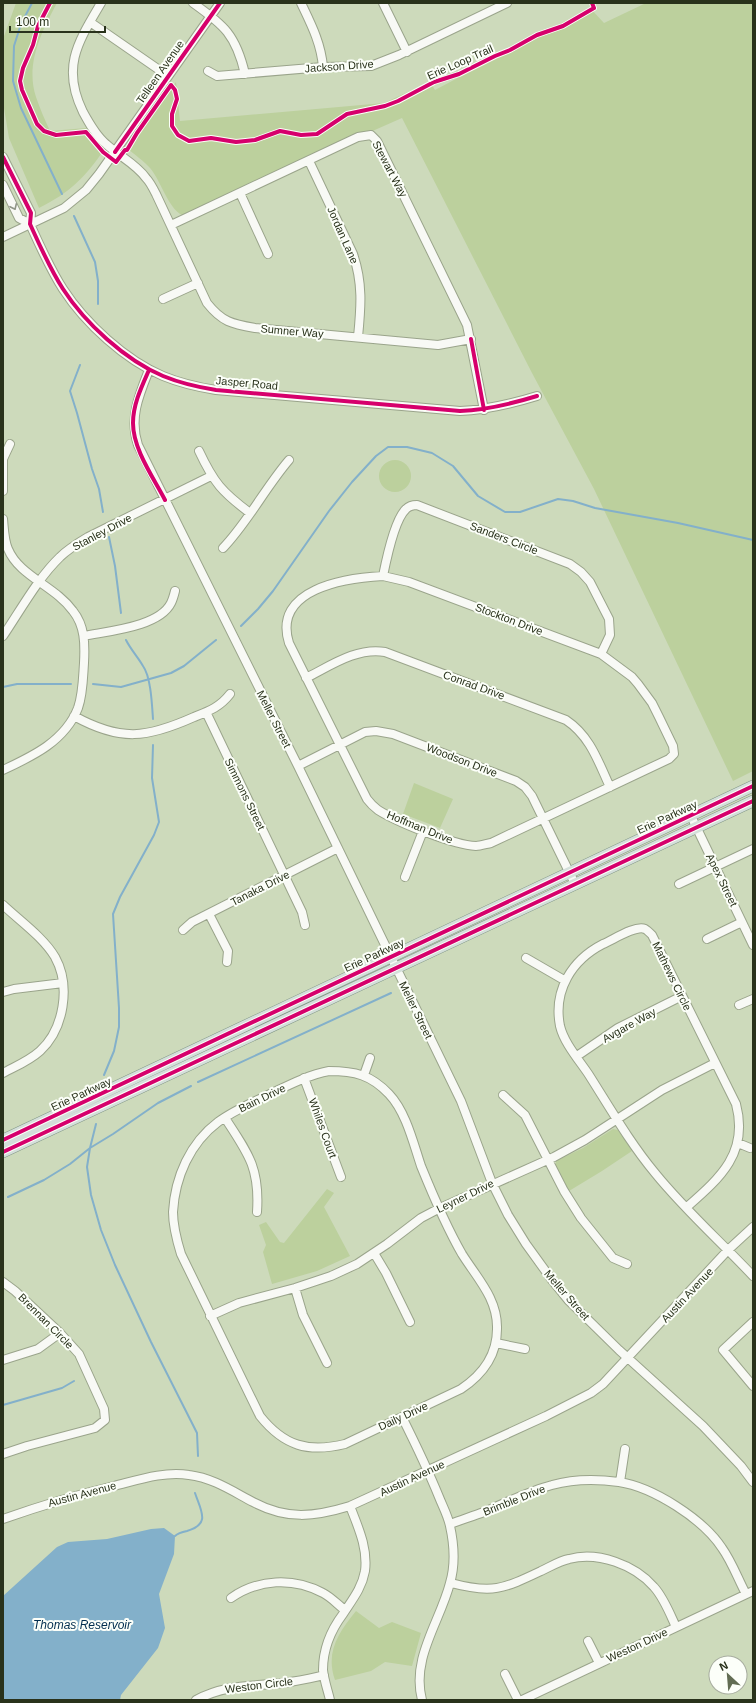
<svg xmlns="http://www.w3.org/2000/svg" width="756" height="1703" viewBox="0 0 756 1703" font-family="Arial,sans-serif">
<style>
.green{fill:#bcd09d}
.water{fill:#83b0ca}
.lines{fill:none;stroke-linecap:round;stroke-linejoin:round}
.stream{stroke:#83b0ca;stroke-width:2}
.minor-casing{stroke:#9aa48b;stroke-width:10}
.major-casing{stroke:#829787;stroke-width:12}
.minor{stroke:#f8f9f5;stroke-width:8}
.major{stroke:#d4dfda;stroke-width:11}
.cycleway-casing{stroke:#fcfff9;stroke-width:6}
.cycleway{stroke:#d6006c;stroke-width:4}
.oneway{stroke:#909688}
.labels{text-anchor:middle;stroke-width:4;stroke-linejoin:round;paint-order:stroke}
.street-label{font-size:11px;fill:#29321b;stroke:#fcfff9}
.water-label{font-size:12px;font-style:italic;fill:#002d4e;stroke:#fcfff9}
</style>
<rect width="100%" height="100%" fill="#cddabb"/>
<path class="green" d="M16,3H57C42,31 25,64 36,97C40,109 45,120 50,131L86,128L94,139L104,150C84,178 71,192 39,208L9,138L3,102V39Z
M646,3H753V771L733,781L594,489L532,373L402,118L182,215C168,208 161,181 150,168C144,161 135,155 128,149L176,82L180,121L384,103L430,82L435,90L590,8L604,23Z
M379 476a16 16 0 1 1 32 0a16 16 0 1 1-32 0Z
M414,783L453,799L440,828L403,814Z
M613,1129L618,1130L632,1151L602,1171L569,1191L556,1166V1161L583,1148Z
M327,1189L334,1193L324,1207L350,1256L317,1271L272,1284L263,1252L266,1245L259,1225L266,1222L280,1242L284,1243Z
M356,1611L379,1628L392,1622L421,1633L412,1666L385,1662L371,1671L335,1680C325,1652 339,1632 356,1611Z"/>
<path class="water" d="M164,1528L175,1536L174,1554L159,1594L165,1628L158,1648L121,1695L120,1700H3V1596L57,1547L68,1542L107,1539L151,1529Z"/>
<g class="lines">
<path class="stream" d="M32,3L21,24L14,46L13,81L21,108L62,194
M74,216L95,262L98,281V304
M80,365L70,391L77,413L92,469L99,489L103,512
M109,537L115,566L121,613
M241,626L258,609L273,591L329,511L352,482L376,456L388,447H407L432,453L453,466L478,496L505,512H520L558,499L573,501L595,508L678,523L753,540
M126,640C131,650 138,657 143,666C151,677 152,705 153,719
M93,684L121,687L171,673L184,666L216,640
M3,687L17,684H71
M104,1075L114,1051L119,1027V1008L113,914L120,897L154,835L159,822L152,778L153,745
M198,1082L391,993
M191,1086L158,1103L113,1134L90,1148L87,1167L91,1195L101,1230L115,1265L151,1342L197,1433L198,1456
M8,1197L44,1180L70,1164L90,1148L96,1124
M3,1405L62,1388L74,1381
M175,1536C178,1533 182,1532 187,1531C211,1524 201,1511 195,1493"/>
<g class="minor-casing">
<path id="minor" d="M101,3C78,42 61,67 83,112C89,123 96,136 106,144C119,156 136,164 146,178C150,182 153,188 156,194L207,303C222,322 232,324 255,328L438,345L471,339
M193,3C224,25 236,35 245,74
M301,3C311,24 321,43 323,67
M383,3L407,52
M90,22L168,76
M208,71L217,76L323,67L371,66L399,55L507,3
M3,157L31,213L30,224C40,246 50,269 63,289C85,323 125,360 163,376C180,383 197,387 216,390L460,411C487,410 511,404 537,396
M309,161L353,254C363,283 361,307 358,337
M3,185L19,218L30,224
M240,193L268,254
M171,225L358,137L371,135L377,141L467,325L484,410
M3,237L64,208L86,190L99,174L220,3
M163,299L198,283
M149,370C139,395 129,418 138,445L298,766L461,1101L492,1183L508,1215L526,1244L552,1280L569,1301L619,1350L703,1426L741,1466L753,1482
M199,451C214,483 222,492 250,513
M3,491V459L10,444
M3,519C4,529 4,540 8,549C19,576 55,586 73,611C85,626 85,644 84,663C83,677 83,694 78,708C65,741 33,756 3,770
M223,548C248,522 265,488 289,460
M383,576L409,582L601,654L632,677L638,684L652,703L659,717L673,746L674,754L669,759L491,843C486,844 480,846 476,846C453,845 397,822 378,810C374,807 370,803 367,799L289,643C272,589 345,578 383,576Z
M383,576C386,561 395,519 406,509C409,506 413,505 417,505L570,564L581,572L590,582L609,619L610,635L601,654
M3,636C20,611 38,578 60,557C68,549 78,543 88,537L211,476
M84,636C108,631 159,627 171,603C173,599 174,595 175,591
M306,678C330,666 357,647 385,652L566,720C590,736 598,761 610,787
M206,712L302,912L305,925
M74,716C121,742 147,738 194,717C209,711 220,707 230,694
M298,766L365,732L376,731L393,734L516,781L525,787L532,796L575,884
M691,816L753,945
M405,877L423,831
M679,884L753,849
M3,905C20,921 43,937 55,957C71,986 64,1029 40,1051C29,1061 16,1066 3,1073
M209,914L228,951L227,962
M183,930L192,922L338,848
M707,939L742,922
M526,958L564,980
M3,992L14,989L63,983
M739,1005L753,999
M577,1056L618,1028L682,996
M329,1071C355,1071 371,1075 389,1094C406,1112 413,1142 421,1166C432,1193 447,1228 462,1254C477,1278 498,1299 497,1329C497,1355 482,1375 461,1389L345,1444C308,1453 284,1446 260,1416L181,1254C177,1241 173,1226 173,1212C175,1177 190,1143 218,1122C234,1110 252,1103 270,1094C289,1085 308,1075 329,1071Z
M364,1075L370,1058
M304,1078L341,1177
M503,1095L525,1115L564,1191L581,1218L613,1258L627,1264
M225,1118C248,1153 260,1168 257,1212
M738,1143L750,1148
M687,1207C720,1178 749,1153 736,1104L652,935C650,933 647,930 645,929C635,925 613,940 603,944C572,960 553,990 560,1026C564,1043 579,1060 589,1075C610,1108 630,1143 655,1173C684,1209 721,1242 753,1276
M374,1253L386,1273L410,1322
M3,1282L15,1291L60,1333L79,1354L104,1409L105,1420L95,1428L27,1446L3,1454
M295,1288L303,1315L327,1363
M210,1316L239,1303L295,1288L331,1276L357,1264L387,1244L421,1218L440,1208L554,1157L585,1140L662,1090L715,1063
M753,1322L723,1350L753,1386
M496,1343L525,1349
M3,1360L38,1349L60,1333
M402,1417C415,1443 428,1470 439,1497C443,1507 448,1516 450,1526C454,1544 455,1566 450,1583C440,1622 411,1658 422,1700
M620,1482L625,1449
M3,1519C40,1506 76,1495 114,1486C138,1480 164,1471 189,1475C213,1478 232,1491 253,1502C287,1520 314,1517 350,1506L546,1416L591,1393L603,1384L728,1250L753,1227
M450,1524C461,1520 473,1516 484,1512C507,1502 529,1491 552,1485C573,1479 598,1479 619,1482C653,1487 703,1519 722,1548C732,1562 738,1579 746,1594
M451,1583C492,1594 503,1589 541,1571C550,1567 559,1561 569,1559C598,1551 635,1565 654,1587C664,1598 670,1614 676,1627
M231,1598C258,1579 293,1577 323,1593C331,1597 338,1605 345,1610
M588,1641L599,1663
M505,1674L518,1700
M196,1700C228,1683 256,1687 290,1682C302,1680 313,1678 324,1675
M330,1700C328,1691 324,1680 323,1670C323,1650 331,1630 343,1614C352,1600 362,1588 365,1571C368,1548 358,1527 350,1506
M522,1700L753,1591"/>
</g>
<g class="major-casing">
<path id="major" d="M3,1140L753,786
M3,1152L753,801"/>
</g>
<use href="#minor" class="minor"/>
<use href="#major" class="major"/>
<g class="cycleway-casing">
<path id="cycleway" d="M50,3L38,26L33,45L23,68L20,81L22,90L37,124L44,131L56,135L86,132L103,152L116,162L125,150H127L137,133L171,85L175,90L177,99L172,114V126L178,135L189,141L211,138L236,142L255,140L280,131L301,135L317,134L347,114L385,106L398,101L434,82L459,74L495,56L510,50L537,35L563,26L594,8L592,3
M115,152L220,3
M3,157L31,213L30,224C40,246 50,269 63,289C85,323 125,360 163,376C180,383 197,387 216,390L460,411C487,410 511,404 537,396
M471,339L484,410
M149,370C142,386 133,404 133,423C133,449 153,477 165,500
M3,1140L753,786
M3,1152L753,801"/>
</g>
<use href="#cycleway" class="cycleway"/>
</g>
<defs><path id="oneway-chevron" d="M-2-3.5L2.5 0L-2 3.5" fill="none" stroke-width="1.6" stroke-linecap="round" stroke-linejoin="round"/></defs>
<use class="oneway" href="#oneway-chevron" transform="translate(14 207) rotate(65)"/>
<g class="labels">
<g class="street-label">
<text transform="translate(460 62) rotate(-24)" y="4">Erie Loop Trail</text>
<text transform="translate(339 66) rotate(-4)" y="4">Jackson Drive</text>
<text transform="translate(160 72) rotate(-55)" y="4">Telleen Avenue</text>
<text transform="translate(390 169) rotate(62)" y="4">Stewart Way</text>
<text transform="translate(343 235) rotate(66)" y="4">Jordan Lane</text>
<text transform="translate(292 331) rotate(5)" y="4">Sumner Way</text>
<text transform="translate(247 383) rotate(5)" y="4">Jasper Road</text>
<text transform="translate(102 532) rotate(-28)" y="4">Stanley Drive</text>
<text transform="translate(504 538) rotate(21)" y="4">Sanders Circle</text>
<text transform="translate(509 619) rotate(21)" y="4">Stockton Drive</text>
<text transform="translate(474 685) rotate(20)" y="4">Conrad Drive</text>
<text transform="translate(274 719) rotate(63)" y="4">Meller Street</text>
<text transform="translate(462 760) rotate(21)" y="4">Woodson Drive</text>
<text transform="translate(245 794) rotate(64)" y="4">Simmons Street</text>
<text transform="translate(667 817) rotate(-25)" y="4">Erie Parkway</text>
<text transform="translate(420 827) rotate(22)" y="4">Hoffman Drive</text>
<text transform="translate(722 880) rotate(64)" y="4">Apex Street</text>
<text transform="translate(260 888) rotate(-27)" y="4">Tanaka Drive</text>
<text transform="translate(374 955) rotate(-25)" y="4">Erie Parkway</text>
<text transform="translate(672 976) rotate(64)" y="4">Mathews Circle</text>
<text transform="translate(416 1010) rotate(64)" y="4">Meller Street</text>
<text transform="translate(629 1025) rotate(-29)" y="4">Avgare Way</text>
<text transform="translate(81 1094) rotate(-25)" y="4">Erie Parkway</text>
<text transform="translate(262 1098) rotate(-26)" y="4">Bain Drive</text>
<text transform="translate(323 1128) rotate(70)" y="4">Whiles Court</text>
<text transform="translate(465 1196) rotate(-26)" y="4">Leyner Drive</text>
<text transform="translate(567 1295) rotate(49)" y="4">Meller Street</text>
<text transform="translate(687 1295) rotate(-47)" y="4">Austin Avenue</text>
<text transform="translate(46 1321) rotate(45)" y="4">Brennan Circle</text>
<text transform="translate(403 1416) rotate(-25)" y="4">Daily Drive</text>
<text transform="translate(412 1478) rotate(-25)" y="4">Austin Avenue</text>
<text transform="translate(82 1494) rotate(-15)" y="4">Austin Avenue</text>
<text transform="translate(514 1500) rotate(-22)" y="4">Brimble Drive</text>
<text transform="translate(637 1645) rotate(-25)" y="4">Weston Drive</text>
<text transform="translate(259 1685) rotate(-7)" y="4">Weston Circle</text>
</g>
<g class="water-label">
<text x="82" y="1629">Thomas Reservoir</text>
</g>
</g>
<rect width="756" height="1703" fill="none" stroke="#29321b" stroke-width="8"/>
<g transform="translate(728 1675) rotate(334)"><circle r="19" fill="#fcfff9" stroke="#a8ada0"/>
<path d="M0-3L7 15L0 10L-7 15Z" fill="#626d53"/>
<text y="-6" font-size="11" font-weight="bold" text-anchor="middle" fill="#29321b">N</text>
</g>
<path d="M10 26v6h95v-6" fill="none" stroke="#29321b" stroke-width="2"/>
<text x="16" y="26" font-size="12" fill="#29321b" stroke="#fcfff9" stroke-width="3" paint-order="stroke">100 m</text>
</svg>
